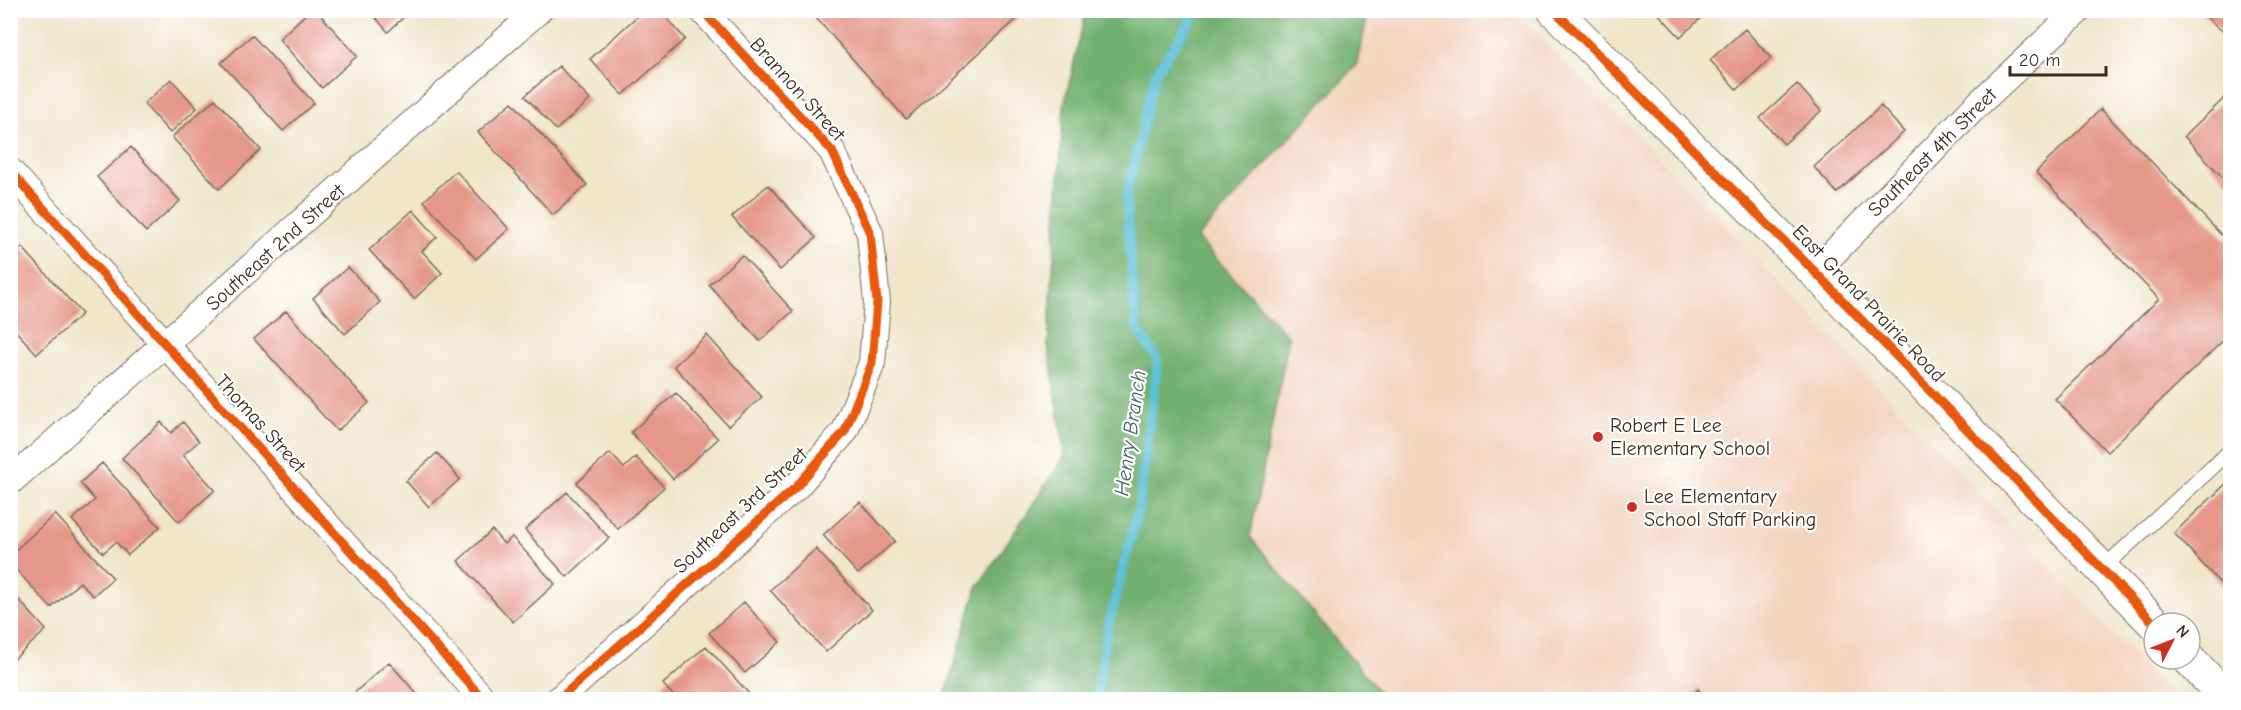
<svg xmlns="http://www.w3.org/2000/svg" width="2241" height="710" viewBox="0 0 2241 710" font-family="'Comic Neue',sans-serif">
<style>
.built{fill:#f3d4bf}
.forest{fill:#72b070;stroke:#566d47;stroke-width:1.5}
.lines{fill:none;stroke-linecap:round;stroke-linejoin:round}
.stream{stroke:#5dc1db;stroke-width:9}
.building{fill:#e59789}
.lane-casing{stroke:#7a6c5b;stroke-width:16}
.street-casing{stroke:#7a6c5b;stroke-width:28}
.secondary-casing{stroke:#7a6c5b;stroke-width:35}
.lane{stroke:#fff;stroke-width:14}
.street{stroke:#fff;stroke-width:26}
.secondary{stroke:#fff;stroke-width:33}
.cycleway-casing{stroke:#fff;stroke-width:13}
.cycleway{stroke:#e8590c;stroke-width:9}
.poi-dot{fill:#c8321e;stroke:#fff;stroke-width:2}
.labels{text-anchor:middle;stroke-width:4.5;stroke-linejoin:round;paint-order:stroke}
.street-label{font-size:20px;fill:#3b2a1e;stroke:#fff}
.poi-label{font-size:20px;fill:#3b2a1e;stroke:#fff;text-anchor:start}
.water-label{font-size:21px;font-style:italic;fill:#475f60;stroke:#fff}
</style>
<rect width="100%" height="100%" fill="#fff"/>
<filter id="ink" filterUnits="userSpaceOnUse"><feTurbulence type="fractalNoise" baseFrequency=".0167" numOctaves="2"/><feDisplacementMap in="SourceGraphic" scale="12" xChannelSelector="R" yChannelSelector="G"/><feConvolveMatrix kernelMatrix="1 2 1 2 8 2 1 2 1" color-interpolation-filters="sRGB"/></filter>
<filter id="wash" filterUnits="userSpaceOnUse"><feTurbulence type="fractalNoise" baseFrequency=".008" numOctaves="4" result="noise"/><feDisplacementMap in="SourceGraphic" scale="24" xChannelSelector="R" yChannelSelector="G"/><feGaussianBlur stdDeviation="1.35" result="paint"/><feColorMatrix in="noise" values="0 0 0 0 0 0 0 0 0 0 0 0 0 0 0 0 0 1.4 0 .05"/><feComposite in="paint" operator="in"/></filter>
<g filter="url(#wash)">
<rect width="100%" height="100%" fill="#efe6cb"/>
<path class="built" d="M1369,11H1513L1710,209L2175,699H1385L1250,537L1289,337L1197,238L1356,67Z"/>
<path class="forest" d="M1086,11H1369L1356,66L1197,238L1289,337L1250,537L1385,699H944L977,588L1065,456L1048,345L1064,105Z"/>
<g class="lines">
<path class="stream" d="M1096,700L1108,627L1138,511L1158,361L1136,327L1126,197L1155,74L1198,10"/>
</g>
<g id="blocks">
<path class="building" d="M310,10H316L357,56L322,88L279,39Z
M369,10H411L388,32Z
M644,10H660L685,39L623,95L590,59Z
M809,10H1027L906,119Z
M1655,10H1710L1680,37Z
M2198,10H2230V33L2228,36Z
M1745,29L1771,58L1737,90L1710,60Z
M252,35L314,103L283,131L221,63Z
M559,66L590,100L556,130L525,96Z
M171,79L197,108L170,133L144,104Z
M1797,84L1821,111L1784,144L1760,118Z
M2230,93V177L2226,181L2184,136Z
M215,99L261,150L219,189L172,137Z
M512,102L587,185L553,215L478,132Z
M1881,106L1904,132L1837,193L1814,167Z
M2101,109L2230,244V334L2107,452L2055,399L2159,299L2036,172Z
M131,147L180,201L146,232L97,177Z
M456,171L509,229L476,259L424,201Z
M768,185L816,238L780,270L732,217Z
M413,210L437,237L422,251L442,273L414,299L369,250Z
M22,247L82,314L37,354L10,325V258Z
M742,255L793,311L760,341L709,285Z
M348,267L380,302L345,334L313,298Z
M286,311L369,403L337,431L254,339Z
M707,335L762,397L728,426L674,366Z
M10,368L16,374L10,380Z
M676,393L718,439L673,479L631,432Z
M161,422L171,433L183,422L199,441L183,455L215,490L179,522L122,458Z
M437,453L460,479L429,507L406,481Z
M610,453L624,468L636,457L664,487L618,529L577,483Z
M102,463L160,527L128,555L116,542L103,553L72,520L95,500L80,483Z
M2230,480V594L2174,533Z
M567,492L609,538L567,577L525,530Z
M860,502L895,541L858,574L823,535Z
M55,514L113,578L93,596L80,582L51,608L10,563V555Z
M492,530L504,544L512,537L555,584L513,622L458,561Z
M816,549L872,610L826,652L770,590Z
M10,590L46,630L14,659L10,656Z
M744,602L780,642L745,673L709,633Z
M706,646L751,696L747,700H677L663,684Z
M389,662L422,700H356L352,695Z
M1698,689L1707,700H1687Z"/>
</g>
</g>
<g filter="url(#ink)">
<use href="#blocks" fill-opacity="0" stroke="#7a6c5b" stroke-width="1.5"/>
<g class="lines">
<g class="lane-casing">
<path id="lane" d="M2102,569L2230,451"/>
</g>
<g class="street-casing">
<path id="street" d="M10,171L484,700
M1815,272L1977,105L2079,10
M10,482L539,10
M558,700L796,487L845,431L872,363L877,302L870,233L832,151L702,10"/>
</g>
<g class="secondary-casing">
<path id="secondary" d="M1554,10L1815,272L2154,623
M2189,659L2228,700"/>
</g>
<use href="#lane" class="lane"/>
<use href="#street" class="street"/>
<use href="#secondary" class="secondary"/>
<g class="cycleway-casing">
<path id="cycleway" d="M1554,10L1815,272L2154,623
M10,171L484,700
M558,700L796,487L845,431L872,363L877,302L870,233L832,151L702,10"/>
</g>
<use href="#cycleway" class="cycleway"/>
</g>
</g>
<g class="poi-dot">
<circle cx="1598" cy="437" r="6"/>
<circle cx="1632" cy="507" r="6"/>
</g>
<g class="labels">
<g class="street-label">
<text transform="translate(798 89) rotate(48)" y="7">Brannon Street</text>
<text transform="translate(1932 152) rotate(-45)" y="7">Southeast 4th Street</text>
<text transform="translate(275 247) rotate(-42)" y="7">Southeast 2nd Street</text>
<text transform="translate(1869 303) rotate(46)" y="7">East Grand Prairie Road</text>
<text transform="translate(261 423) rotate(48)" y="7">Thomas Street</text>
<text transform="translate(740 510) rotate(-43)" y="7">Southeast 3rd Street</text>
</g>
<g class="poi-label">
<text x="1610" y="432">Robert E Lee<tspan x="1610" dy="23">Elementary School</tspan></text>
<text x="1644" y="503">Lee Elementary<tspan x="1644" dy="23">School Staff Parking</tspan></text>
</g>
<g class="water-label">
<text transform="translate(1130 433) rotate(-82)" y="7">Henry Branch</text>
</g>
</g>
<rect width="2241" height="710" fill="none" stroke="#fff" stroke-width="36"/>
<g transform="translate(2172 641) rotate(48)"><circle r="28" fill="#ffffff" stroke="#b1aaa5" stroke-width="1.5"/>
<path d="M0-4.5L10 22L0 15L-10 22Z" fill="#c8321e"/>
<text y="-9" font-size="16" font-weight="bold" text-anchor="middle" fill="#3b2a1e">N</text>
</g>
<path d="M2010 66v9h96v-9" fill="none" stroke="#3b2a1e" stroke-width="3"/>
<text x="2019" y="66" font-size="18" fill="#3b2a1e" stroke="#ffffff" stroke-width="4.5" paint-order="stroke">20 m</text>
</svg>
